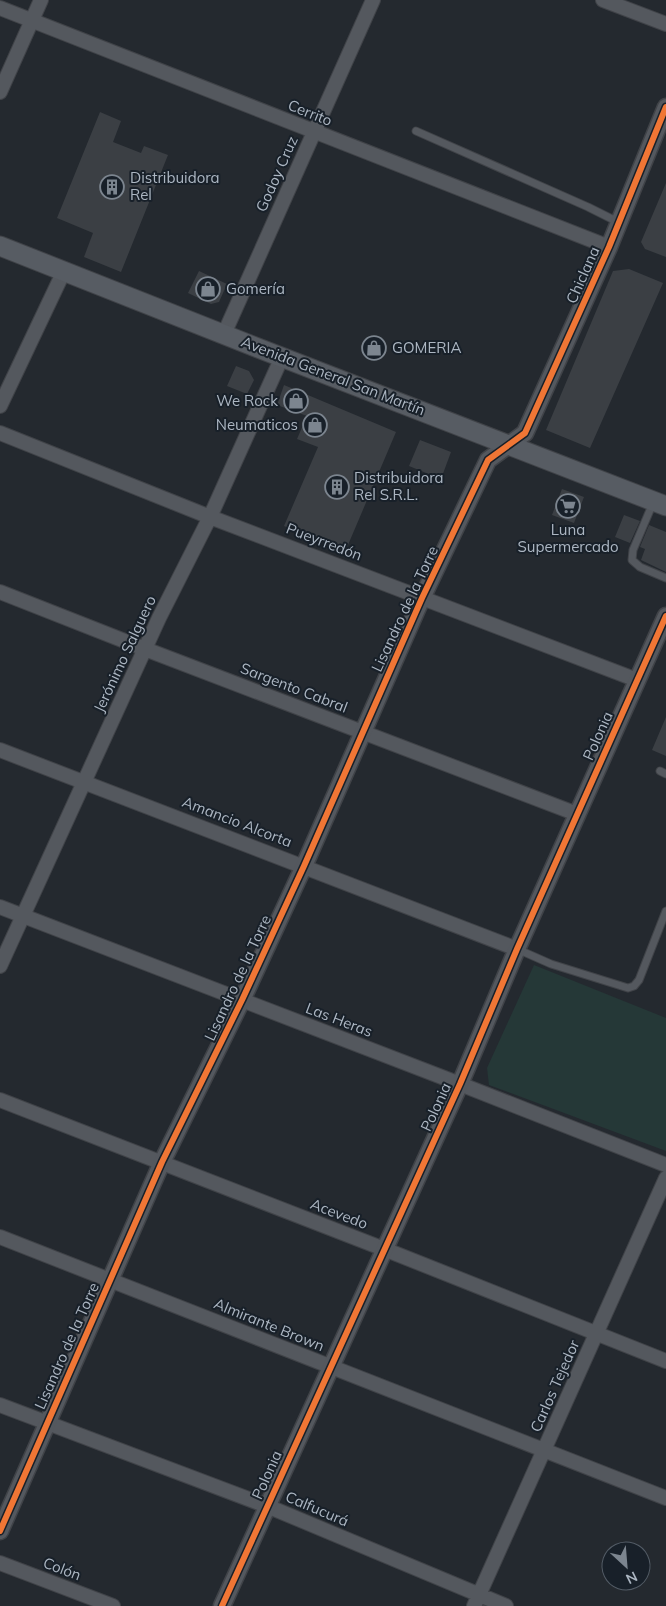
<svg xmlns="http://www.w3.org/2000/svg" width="666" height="1606" viewBox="0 0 666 1606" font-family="Mulish,sans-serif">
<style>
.green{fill:#253837}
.building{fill:#3b3f44}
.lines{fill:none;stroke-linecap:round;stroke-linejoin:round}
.service-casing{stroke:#404348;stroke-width:9}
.minor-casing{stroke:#404348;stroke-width:16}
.tertiary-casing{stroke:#404348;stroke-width:19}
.secondary-casing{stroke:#404348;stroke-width:21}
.service{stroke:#54585e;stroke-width:7}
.minor{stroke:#54585e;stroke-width:14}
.tertiary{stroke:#54585e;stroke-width:16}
.secondary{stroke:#575c63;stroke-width:19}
.cycleway-casing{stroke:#182029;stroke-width:9}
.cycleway{stroke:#f07635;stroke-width:6}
.labels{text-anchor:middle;stroke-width:4;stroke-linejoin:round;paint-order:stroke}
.street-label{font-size:15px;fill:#acb6c2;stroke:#182029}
.poi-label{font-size:15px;fill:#acb6c2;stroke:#182029;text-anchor:start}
</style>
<rect width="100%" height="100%" fill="#24292f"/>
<path class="green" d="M534,965L666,1018V1151L489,1085L487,1068Z"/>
<path class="building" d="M100,112L121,121L113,142L141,153L144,146L168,155L121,272L84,257L93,233L57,218Z
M666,183V257L645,249L641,242Z
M629,269L663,283L590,448L546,430L613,271Z
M199,271L227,284L219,302L211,304L188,293Z
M236,366L249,371L254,380L247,394L227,386Z
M284,385L396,432L345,552L284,526L318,447L297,439L307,416L277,405Z
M420,440L451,452L441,479L409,466Z
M562,489L584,497L574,523L552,515Z
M624,515L640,521L630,543L615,537Z
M649,525L666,532V572L641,560L645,549L640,547Z
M666,717V756L652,750Z"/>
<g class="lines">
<g class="service-casing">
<path id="service" d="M416,131L588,207L618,222
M653,503L633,550L632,560L640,567L666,578
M660,771L666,774
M517,949L551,964L628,988L634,986L639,980L666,911"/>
</g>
<g class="minor-casing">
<path id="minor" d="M603,0L666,24
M0,8L609,247
M0,92L41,0
M224,334L373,0
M0,406L64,271
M0,433L210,517L637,680
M0,592L145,649L577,814
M0,750L517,949
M0,907L460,1084L666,1165
M0,966L159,618L210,517L282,357
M0,1100L384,1249L666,1361
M0,1237L666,1498
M0,1405L267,1506L506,1606
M0,1563L113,1606
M474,1606L666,1178"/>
</g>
<g class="tertiary-casing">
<path id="tertiary" d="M0,1531L162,1162L242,1000L304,866L422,598L488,460L525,433L609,247L666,107
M222,1606L460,1084L517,949L666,616"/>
</g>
<g class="secondary-casing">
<path id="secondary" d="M0,246L258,348L666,506"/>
</g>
<use href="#service" class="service"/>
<use href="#minor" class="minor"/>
<use href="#tertiary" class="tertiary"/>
<use href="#secondary" class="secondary"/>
<g class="cycleway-casing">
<path id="cycleway" d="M0,1531L162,1162L242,1000L304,866L422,598L488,460L525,433L609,247L666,107
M222,1606L460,1084L517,949L666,616"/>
</g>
<use href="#cycleway" class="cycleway"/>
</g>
<defs>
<g id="building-ring" transform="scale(1.25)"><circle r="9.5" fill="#182029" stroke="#7c858f" stroke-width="1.5"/><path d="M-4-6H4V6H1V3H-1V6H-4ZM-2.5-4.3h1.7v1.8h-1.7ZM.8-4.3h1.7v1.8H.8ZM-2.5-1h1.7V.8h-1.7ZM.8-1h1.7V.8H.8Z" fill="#7c858f"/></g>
<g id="shop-ring" transform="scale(1.25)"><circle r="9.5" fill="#182029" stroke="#7c858f" stroke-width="1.5"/><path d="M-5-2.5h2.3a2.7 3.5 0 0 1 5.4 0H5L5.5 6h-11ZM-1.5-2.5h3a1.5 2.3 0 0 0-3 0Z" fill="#7c858f"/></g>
<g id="supermarket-ring" transform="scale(1.25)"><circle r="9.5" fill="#182029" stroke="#7c858f" stroke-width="1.5"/><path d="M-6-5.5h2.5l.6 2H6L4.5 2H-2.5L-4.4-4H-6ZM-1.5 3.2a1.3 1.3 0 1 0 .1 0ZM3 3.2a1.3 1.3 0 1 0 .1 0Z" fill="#7c858f"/></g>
</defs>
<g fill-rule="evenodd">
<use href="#building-ring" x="112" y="187"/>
<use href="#shop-ring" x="208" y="289"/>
<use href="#shop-ring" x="374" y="348"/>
<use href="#shop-ring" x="296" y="401"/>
<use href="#shop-ring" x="315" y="425"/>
<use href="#building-ring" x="337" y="487"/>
<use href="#supermarket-ring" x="568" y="506"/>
</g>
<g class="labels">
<g class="street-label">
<text transform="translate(310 113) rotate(22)" y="5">Cerrito</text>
<text transform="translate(277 174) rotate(-66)" y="5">Godoy Cruz</text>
<text transform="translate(583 275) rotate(-66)" y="5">Chiclana</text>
<text transform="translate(333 376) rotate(21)" y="5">Avenida General San Martín</text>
<text transform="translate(324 542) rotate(21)" y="5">Pueyrredón</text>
<text transform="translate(405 609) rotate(-65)" y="5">Lisandro de la Torre</text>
<text transform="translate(125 654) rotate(-65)" y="5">Jerónimo Salguero</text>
<text transform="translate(294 688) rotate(21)" y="5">Sargento Cabral</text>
<text transform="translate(598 736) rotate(-66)" y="5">Polonia</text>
<text transform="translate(237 822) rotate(21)" y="5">Amancio Alcorta</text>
<text transform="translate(238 978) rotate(-65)" y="5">Lisandro de la Torre</text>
<text transform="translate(339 1020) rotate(21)" y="5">Las Heras</text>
<text transform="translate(436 1107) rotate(-65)" y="5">Polonia</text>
<text transform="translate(339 1214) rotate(21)" y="5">Acevedo</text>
<text transform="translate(269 1325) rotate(22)" y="5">Almirante Brown</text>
<text transform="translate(67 1346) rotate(-66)" y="5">Lisandro de la Torre</text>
<text transform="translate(555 1386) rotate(-66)" y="5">Carlos Tejedor</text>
<text transform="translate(267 1475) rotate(-66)" y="5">Polonia</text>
<text transform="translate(317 1509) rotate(23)" y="5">Calfucurá</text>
<text transform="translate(62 1569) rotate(21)" y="5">Colón</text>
</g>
<g class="poi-label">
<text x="130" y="183">Distribuidora<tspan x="130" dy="17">Rel</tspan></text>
<text x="226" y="294">Gomería</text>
<text x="392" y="353">GOMERIA</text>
<text x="278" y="406" text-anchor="end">We Rock</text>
<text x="298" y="430" text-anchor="end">Neumaticos</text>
<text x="354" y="483">Distribuidora<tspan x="354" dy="17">Rel S.R.L.</tspan></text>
<text x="568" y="535" text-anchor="middle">Luna<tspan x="568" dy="17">Supermercado</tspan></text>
</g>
</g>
<g transform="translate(626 1566) rotate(154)"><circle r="24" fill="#182029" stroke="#535c66"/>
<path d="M0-4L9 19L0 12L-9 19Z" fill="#7c858f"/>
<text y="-8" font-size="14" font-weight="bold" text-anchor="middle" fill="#acb6c2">N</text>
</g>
</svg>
